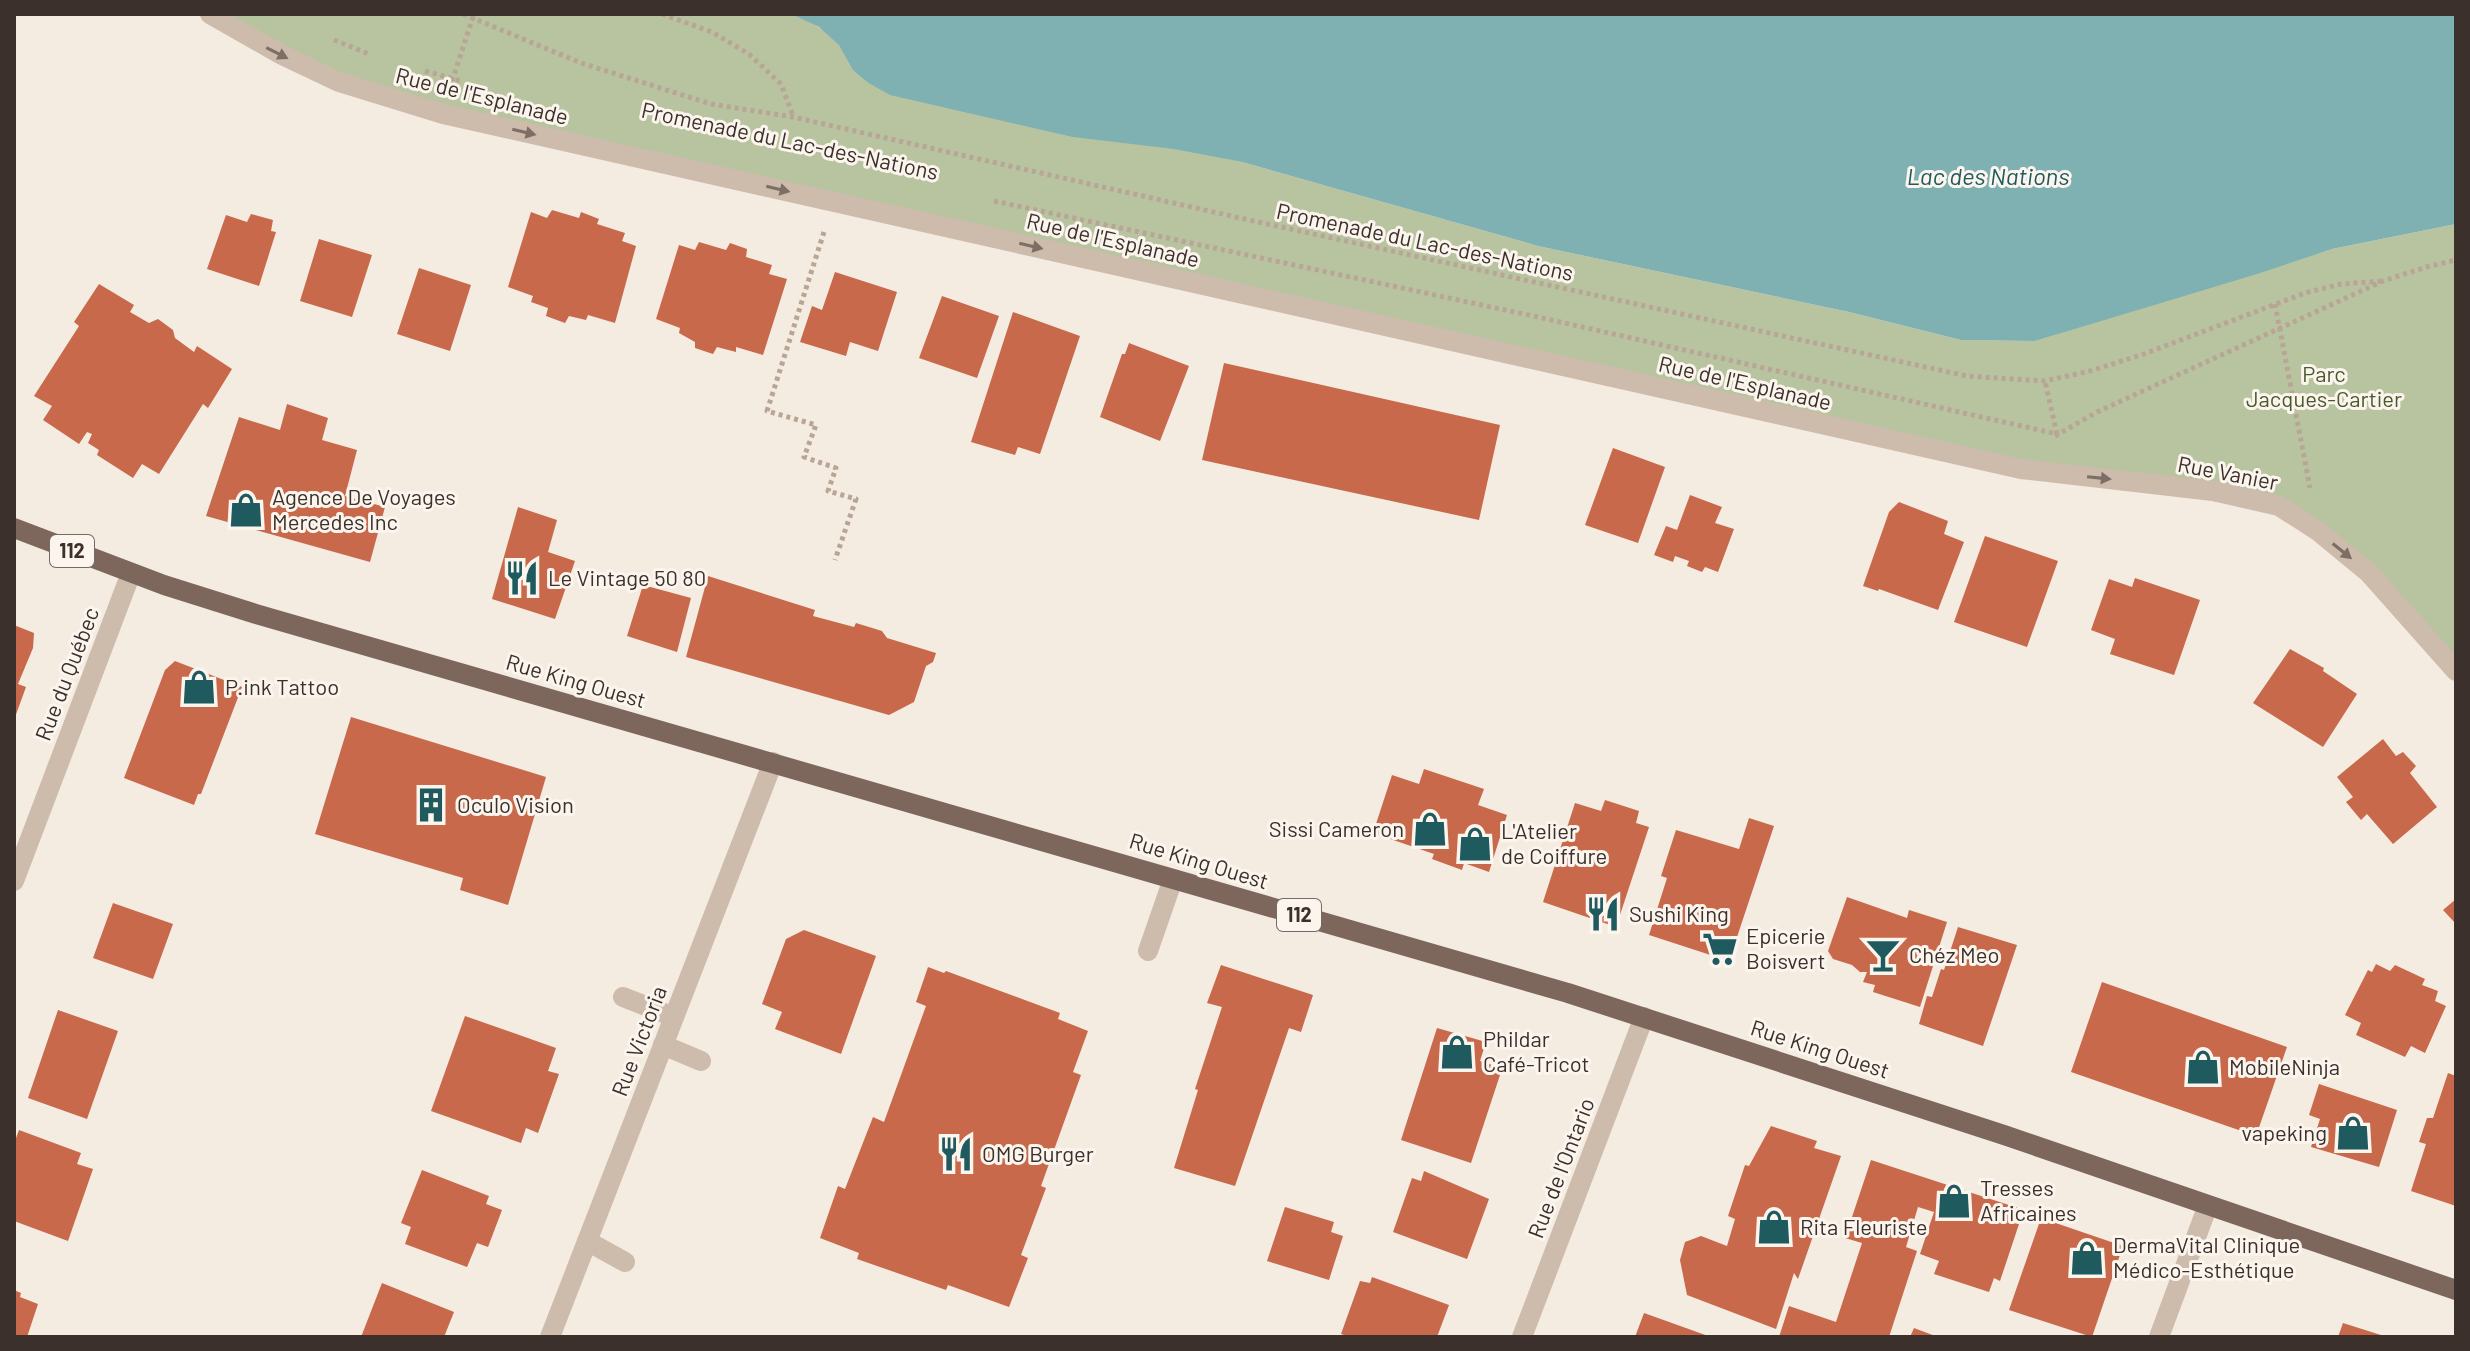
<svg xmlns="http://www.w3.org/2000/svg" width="2470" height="1351" viewBox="0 0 2470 1351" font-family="Barlow,sans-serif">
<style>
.green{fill:#b8c4a0}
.water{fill:#7fb0b2}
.building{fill:#c8694b}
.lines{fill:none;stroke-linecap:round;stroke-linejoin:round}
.path{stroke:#b9a596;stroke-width:5;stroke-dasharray:4 4;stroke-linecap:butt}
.lane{stroke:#cdbbac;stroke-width:20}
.street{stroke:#cdbbac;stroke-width:20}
.primary{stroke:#7d675c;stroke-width:20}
.oneway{fill:#7d6f65}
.labels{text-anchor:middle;stroke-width:6;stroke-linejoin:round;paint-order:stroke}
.shield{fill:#fbf5ee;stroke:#756b66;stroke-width:2}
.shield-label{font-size:20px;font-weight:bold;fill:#3b302b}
.street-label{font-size:22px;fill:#3b302b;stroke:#fbf5ee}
.park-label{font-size:22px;fill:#4a5a2e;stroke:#fbf5ee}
.poi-label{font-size:22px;fill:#3b302b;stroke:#fbf5ee;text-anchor:start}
.water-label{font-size:24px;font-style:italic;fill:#1f5a5e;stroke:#fbf5ee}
</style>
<rect width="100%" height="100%" fill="#f4ebe1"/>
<path class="green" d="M210,14H791C809,22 828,29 840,46C851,60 852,69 867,82L1242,162L1538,246L1849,312L1961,340L2035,341L2332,249L2456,224V671L2369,573L2279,506L2021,469L397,101Z"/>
<path class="water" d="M791,14H2456V224L2332,249L2257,274L2035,341L1961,340L1849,312L1538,246L1242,162L1174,149L1073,137L890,95L867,82L853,70L839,45L819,27Z"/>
<path class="building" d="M552,210L579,218L581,212L599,219L597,224L625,233L622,241L636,246L615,323L588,315L586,320L569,316L565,323L546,316L548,308L531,302L533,296L508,287L531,212L547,218Z
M251,214L273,220L271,231L276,232L259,286L207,269L226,215L247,222Z
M319,239L372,255L352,317L300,301Z
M699,242L726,250L730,243L747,249L746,257L772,265L769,274L787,279L763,355L736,347V352L717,347L713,354L695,348V342L679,333L680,328L656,319L679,245L695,250Z
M419,268L471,285L450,351L397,334Z
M835,272L897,292L878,351L850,342L846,356L800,342L812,306L822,310Z
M99,284L134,305L130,312L149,323L158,319L173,330L175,338L194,352L197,346L232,369L208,408L203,404L159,474L142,464L133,478L97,455L99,450L88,443L92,434L87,432L79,444L43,420L52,406L34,396L79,326L74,322Z
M942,296L999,316L977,378L919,358Z
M1013,312L1080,336L1040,454L1018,447L1015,455L971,442Z
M1129,343L1189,366L1160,441L1100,417L1122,354H1125Z
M1224,363L1500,425L1479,520L1202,460Z
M287,404L328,418L322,440L357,450L345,496L385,507L370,562L206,516L239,417L280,430Z
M1613,448L1665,467L1638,543L1585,525Z
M1690,495L1722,507L1715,523L1734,529L1718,572L1705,567L1702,572L1687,566L1689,561L1675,556L1673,562L1654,555L1666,526L1677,530Z
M1899,502L1948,521L1944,534L1964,542L1938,610L1879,589L1878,591L1863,586L1889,512Z
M518,507L557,520L548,552L575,561L555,619L492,599Z
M1985,536L2058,561L2027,647L1954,622Z
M708,576L815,610L813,616L854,627L856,623L882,631L887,638L936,653L933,662L926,666L914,702L889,715L686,657Z
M2135,578L2200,600L2174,675L2110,654L2115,639L2091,630L2109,579L2132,587Z
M643,585L691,598L677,652L627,636Z
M14,625L34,633L33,648L18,684L26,687L14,720Z
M2290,649L2324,668L2323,671L2357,694L2323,747L2253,703Z
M175,661L242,687L201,794H198L194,805L124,778L165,670Z
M351,717L546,777L508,905L460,890L463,878L315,834Z
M2383,739L2396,756L2403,752L2416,766L2410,773L2437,807L2393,844L2367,814L2361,820L2346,802L2353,797L2337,777Z
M1424,769L1484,789L1478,805L1507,815L1489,872L1464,863L1462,870L1432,859L1434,854L1373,833L1392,775L1419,784Z
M1605,800L1639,811L1636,823L1649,827L1616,927L1543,902L1575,803L1601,811Z
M1749,818L1774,826L1729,961L1649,935L1667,878L1661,876L1676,830L1739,849Z
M1847,897L1907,918L1909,910L1947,922L1920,1007L1873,992L1875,985L1863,982L1867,972H1860L1852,965L1833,959L1828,951Z
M2456,899V924L2443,910Z
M113,903L173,924L153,979L93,958Z
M1958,927L2017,945L1983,1046L1919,1024L1927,996L1932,997L1941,969L1944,970Z
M804,930L876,956L841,1054L775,1029L782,1012L762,1004L786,939Z
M2376,964L2390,971L2395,965L2425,979L2422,985L2438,991L2435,1001L2446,1006L2425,1053L2411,1046L2405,1057L2356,1035L2361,1023L2345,1015L2368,970L2372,972Z
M1221,965L1313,995L1301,1032L1289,1028L1235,1186L1174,1168L1198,1090L1195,1089L1222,1007L1207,1003Z
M928,967L944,973L946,971L1060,1013L1058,1019L1088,1031L1073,1072L1081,1075L1041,1186L1046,1188L1021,1255L1028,1258L1009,1307L948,1285L946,1290L857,1259L859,1253L820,1238L838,1186L845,1189L873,1117L884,1122L926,1006L916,1002Z
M2102,982L2287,1047L2256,1136L2071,1072Z
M58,1010L118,1031L87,1119L28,1098Z
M465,1016L556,1048L548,1071L559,1074L538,1133L526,1128L521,1143L431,1111Z
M1437,1028L1486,1042L1480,1061L1495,1066L1500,1075L1471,1163L1401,1140Z
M2448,1073L2456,1076V1206L2411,1191L2426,1144L2419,1142L2427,1118H2433Z
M2319,1084L2397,1110L2379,1167L2311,1147L2320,1119L2309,1115Z
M1771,1126L1817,1141L1814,1148L1841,1156L1798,1279L1794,1273L1776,1329L1687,1295L1680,1260L1685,1242L1701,1236L1727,1246L1735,1219L1728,1216L1745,1165L1749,1166Z
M19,1130L81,1153L77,1164L93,1169L68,1241L14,1221V1137L16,1138Z
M1871,1160L2018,1208L2013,1223L2019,1224L2000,1281L1994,1278L1989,1292L1934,1274L1939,1261L1920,1254L1934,1212L1918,1207L1906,1247L1917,1251L1889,1337H1779L1789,1306L1836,1322L1862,1243L1845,1238Z
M422,1170L489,1196L486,1204L502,1210L488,1247L477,1243L467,1267L405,1244L411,1227L401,1223Z
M1424,1171L1489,1199L1467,1259L1393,1232L1412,1178L1421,1181Z
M1285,1207L1334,1222L1331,1232L1343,1236L1329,1280L1267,1261Z
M2041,1218L2123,1246L2092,1337L2009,1310Z
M1372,1277L1449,1305L1437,1337H1350L1341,1334L1360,1281L1370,1283Z
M382,1283L454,1312L444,1337H361Z
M14,1290L21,1293L20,1297L38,1304L27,1337H14Z
M1644,1313L1711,1337H1635Z
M2343,1323L2384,1336V1337H2338Z
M1914,1328L1938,1337H1910Z"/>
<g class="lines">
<path class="path" d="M463,14L581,63L711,104L793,117L1240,218L1967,376L2045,381L2090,371L2144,354L2305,293L2341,284L2383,281
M662,14L712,32L749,54L781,84L793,116
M334,40L369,54
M425,71L461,81
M452,81L474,14
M994,201L1538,317L2057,434L2045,381
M824,232L767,411L816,425L804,457L836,468L828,491L856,499L835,560
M2275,304L2310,488
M2055,436L2097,412L2383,281L2426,267L2456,260"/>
<path class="lane" d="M1148,951L1173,879
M623,997L674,1017
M663,1045L701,1061
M587,1241L625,1262"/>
<path class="street" d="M210,14L282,55L339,82L443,114L2021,469L2213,491L2279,506L2318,531L2369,573L2456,671
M14,881L131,573
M550,1337L773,762
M1522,1337L1644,1017
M2159,1337L2208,1205"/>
<path class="primary" d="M14,528L164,585L256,614L1568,993L2004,1135L2456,1290"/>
</g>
<defs><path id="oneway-solid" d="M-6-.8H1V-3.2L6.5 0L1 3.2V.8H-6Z" transform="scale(2)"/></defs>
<g class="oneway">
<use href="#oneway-solid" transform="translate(277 53) rotate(27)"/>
<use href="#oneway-solid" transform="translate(524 132) rotate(13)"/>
<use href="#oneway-solid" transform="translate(778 189) rotate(13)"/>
<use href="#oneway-solid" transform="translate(1031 246) rotate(13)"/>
<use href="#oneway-solid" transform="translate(2099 478) rotate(6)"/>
<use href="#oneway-solid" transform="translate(2342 551) rotate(39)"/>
</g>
<defs>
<g id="shop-bare" transform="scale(2.76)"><path d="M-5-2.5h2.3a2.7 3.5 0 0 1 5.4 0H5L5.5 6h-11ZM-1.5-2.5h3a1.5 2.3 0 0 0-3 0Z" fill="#1f5a5e" stroke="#fbf5ee" stroke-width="2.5" paint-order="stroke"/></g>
<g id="restaurant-bare" transform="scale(2.76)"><path d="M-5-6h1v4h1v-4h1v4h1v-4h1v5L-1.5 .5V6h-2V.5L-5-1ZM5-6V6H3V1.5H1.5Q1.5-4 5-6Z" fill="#1f5a5e" stroke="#fbf5ee" stroke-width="2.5" paint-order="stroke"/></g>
<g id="building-bare" transform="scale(2.76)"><path d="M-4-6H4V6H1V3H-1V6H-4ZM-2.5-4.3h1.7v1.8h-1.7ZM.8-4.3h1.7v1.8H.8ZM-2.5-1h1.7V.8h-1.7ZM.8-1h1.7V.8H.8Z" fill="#1f5a5e" stroke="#fbf5ee" stroke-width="2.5" paint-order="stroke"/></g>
<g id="supermarket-bare" transform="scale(2.76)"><path d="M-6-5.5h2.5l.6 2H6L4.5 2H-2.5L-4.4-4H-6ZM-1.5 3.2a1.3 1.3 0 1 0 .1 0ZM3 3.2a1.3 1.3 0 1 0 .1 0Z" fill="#1f5a5e" stroke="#fbf5ee" stroke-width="2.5" paint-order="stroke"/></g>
<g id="bar-bare" transform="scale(2.76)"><path d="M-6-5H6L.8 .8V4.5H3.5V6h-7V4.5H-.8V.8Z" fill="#1f5a5e" stroke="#fbf5ee" stroke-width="2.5" paint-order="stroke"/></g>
</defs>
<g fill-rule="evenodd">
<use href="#shop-bare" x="246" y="510"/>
<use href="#restaurant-bare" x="522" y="578"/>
<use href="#shop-bare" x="199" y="687"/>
<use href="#building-bare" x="431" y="805"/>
<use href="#shop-bare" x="1430" y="829"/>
<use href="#shop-bare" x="1475" y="844"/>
<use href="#restaurant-bare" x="1603" y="914"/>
<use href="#supermarket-bare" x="1720" y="949"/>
<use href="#bar-bare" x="1883" y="955"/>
<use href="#shop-bare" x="1457" y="1052"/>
<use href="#shop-bare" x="2203" y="1067"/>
<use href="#shop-bare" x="2353" y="1133"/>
<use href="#restaurant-bare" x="956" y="1154"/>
<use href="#shop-bare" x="1954" y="1201"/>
<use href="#shop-bare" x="1774" y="1227"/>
<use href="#shop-bare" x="2087" y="1258"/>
</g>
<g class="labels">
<g class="shield">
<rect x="50" y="535" width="44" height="32" rx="6"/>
<rect x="1277" y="899" width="44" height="32" rx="6"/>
</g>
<g class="shield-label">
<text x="72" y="558">112</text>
<text x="1299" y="922">112</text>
</g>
<g class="street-label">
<text transform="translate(482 96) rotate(14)" y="8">Rue de l'Esplanade</text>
<text transform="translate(790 141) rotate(12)" y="8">Promenade du Lac-des-Nations</text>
<text transform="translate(1113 240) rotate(13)" y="8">Rue de l'Esplanade</text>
<text transform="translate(1425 242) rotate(12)" y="8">Promenade du Lac-des-Nations</text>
<text transform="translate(1745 383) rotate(13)" y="8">Rue de l'Esplanade</text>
<text transform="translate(2228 473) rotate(11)" y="8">Rue Vanier</text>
<text transform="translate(67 674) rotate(-69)" y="8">Rue du Québec</text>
<text transform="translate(576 681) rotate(16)" y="8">Rue King Ouest</text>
<text transform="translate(1199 861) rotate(17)" y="8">Rue King Ouest</text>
<text transform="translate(639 1041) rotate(-69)" y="8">Rue Victoria</text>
<text transform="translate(1820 1049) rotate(18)" y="8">Rue King Ouest</text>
<text transform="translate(1561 1168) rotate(-69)" y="8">Rue de l'Ontario</text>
</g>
<g class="park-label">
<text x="2324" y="382">Parc<tspan x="2324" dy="25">Jacques-Cartier</tspan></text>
</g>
<g class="poi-label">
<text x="272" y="505">Agence De Voyages<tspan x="272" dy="25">Mercedes Inc</tspan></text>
<text x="548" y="586">Le Vintage 50 80</text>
<text x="225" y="695">P.ink Tattoo</text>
<text x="457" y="813">Oculo Vision</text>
<text x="1404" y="837" text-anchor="end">Sissi Cameron</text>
<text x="1501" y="839">L'Atelier<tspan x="1501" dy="25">de Coiffure</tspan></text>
<text x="1629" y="922">Sushi King</text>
<text x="1746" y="944">Epicerie<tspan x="1746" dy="25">Boisvert</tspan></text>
<text x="1909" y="963">Chéz Meo</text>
<text x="1483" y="1047">Phildar<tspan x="1483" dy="25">Café-Tricot</tspan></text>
<text x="2229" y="1075">MobileNinja</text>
<text x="2327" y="1141" text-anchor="end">vapeking</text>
<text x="982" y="1162">OMG Burger</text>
<text x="1980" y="1196">Tresses<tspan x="1980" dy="25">Africaines</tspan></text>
<text x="1800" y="1235">Rita Fleuriste</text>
<text x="2113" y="1253">DermaVital Clinique<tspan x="2113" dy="25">Médico-Esthétique</tspan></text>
</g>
<g class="water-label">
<text x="1988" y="185">Lac des Nations</text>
</g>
</g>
<rect width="2470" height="1351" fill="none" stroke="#3b302b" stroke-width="32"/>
</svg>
